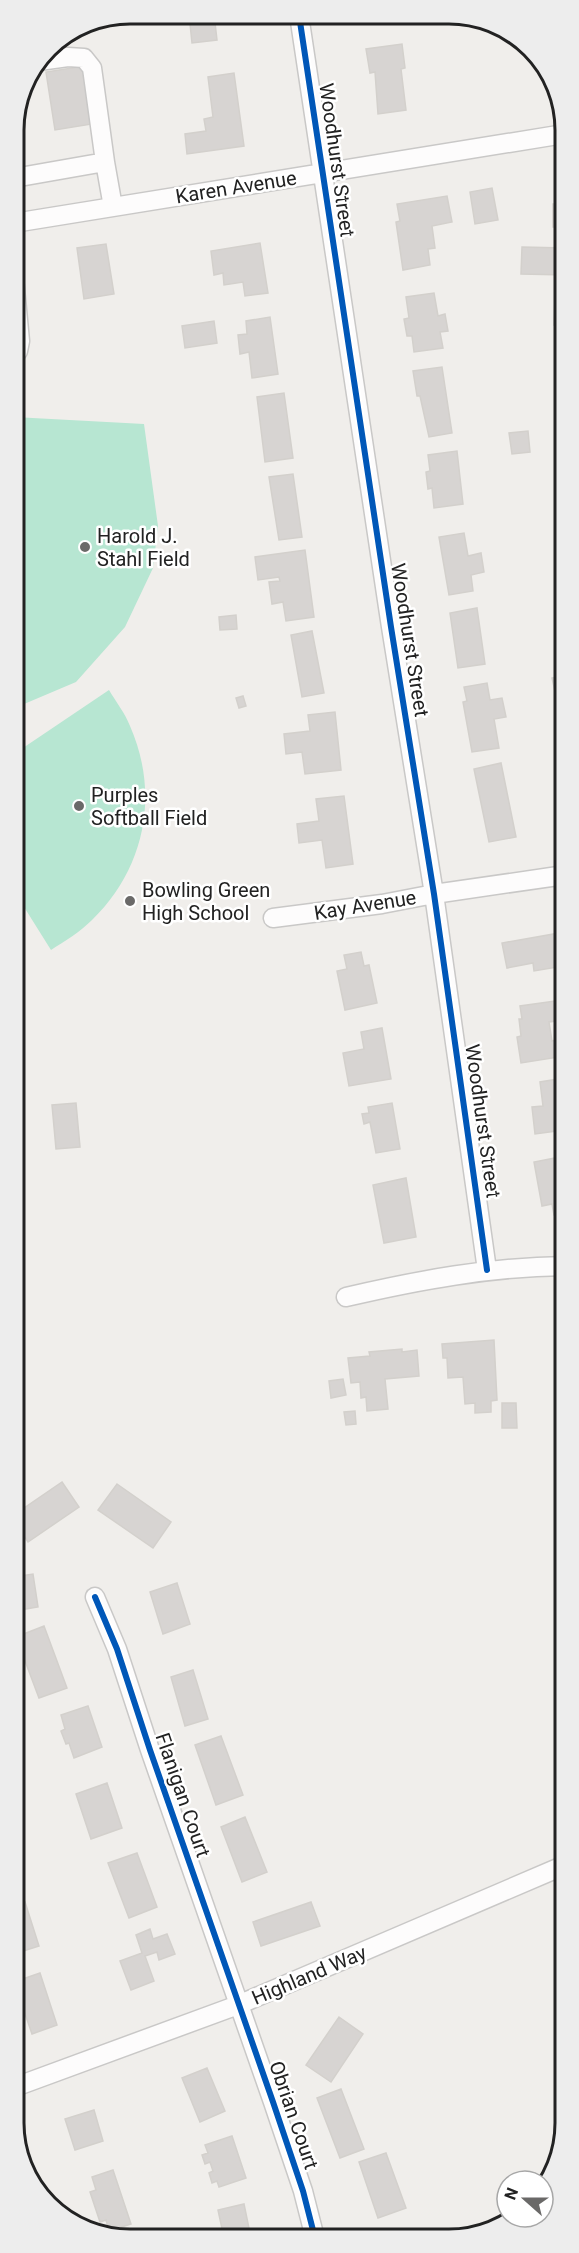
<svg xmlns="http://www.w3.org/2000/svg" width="579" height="2253" viewBox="0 0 579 2253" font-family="Roboto,sans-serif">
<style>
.pitch{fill:#b7e6d2}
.building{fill:#d7d4d2;stroke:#d3d0cc;stroke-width:1.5}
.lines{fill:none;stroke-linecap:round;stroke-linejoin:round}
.minor-casing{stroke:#c9c8c7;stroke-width:21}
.minor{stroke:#fdfcfc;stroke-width:18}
.cycleway-casing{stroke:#fff;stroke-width:10}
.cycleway{stroke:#0057b8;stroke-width:6}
.poi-dot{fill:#6a6968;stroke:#fff;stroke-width:2}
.labels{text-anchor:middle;stroke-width:5;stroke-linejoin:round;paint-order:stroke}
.street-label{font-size:20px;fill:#222;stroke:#fff}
.poi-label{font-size:20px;fill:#222;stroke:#fff;text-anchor:start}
.rim{fill:none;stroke:#222;stroke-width:3}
</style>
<rect width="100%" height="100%" fill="#f0eeeb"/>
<path class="pitch" d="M14,417L144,424L158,526L153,568L125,627L76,682L17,707L14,706Z
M109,690C116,702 125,713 130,726C160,794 145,869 92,920C80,932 65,941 51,950L14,891V754Z"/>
<path class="building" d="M189,14H214L217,40L192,43Z
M402,44L405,68L401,69L406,110L378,114L375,72L370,73L366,49Z
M84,66L92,124L55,130L46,72Z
M234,73L244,146L187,154L185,134L206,131L204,119L213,117L208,77Z
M492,188L498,220L475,224L470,192Z
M447,196L452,222L432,226L435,248L428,249L430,265L403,270L396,222L400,221L397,204Z
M564,202L565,242L564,227H553V204H564Z
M260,243L268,293L245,296L243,282L224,285L223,273L214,275L211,251Z
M106,244L114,294L84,299L77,248Z
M522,247L565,248V275L521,274Z
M434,293L438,316L445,314L448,331L440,332L443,348L414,352L412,336H407L404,319L409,318L406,297Z
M555,298L565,299V325H554Z
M270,317L278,374L252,378L249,352L240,354L238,335L247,334L246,321Z
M214,321L217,343L185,348L182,326Z
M565,337V381H563Z
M442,367L452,433L429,437L420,396H417L413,371Z
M284,393L293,458L265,462L257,397Z
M528,431L530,452L512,454L509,433Z
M457,451L463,504L434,508L432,488L428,489L426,472L430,471L428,455Z
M293,474L302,537L279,540L269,477Z
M464,533L468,556L481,553L484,572L471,575L473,591L449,595L439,537Z
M305,550L314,617L286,621L283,602L272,604L269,582L280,581L279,577L258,580L255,557Z
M477,608L485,664L458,668L450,613Z
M236,615L237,629L220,630L219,617Z
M564,630V637L556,638V632Z
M312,631L324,693L302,697L291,635Z
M565,675V689L555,691L552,678Z
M487,683L490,700L502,698L506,717L494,719L499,748L472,752L463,702L467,701L464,687Z
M243,696L246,706L239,708L236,698Z
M335,712L341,770L305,774L302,752L286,754L284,734L310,731L308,715Z
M501,763L516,837L489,842L474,769Z
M344,796L353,864L326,868L322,840L299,843L297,824L319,821L316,799Z
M565,932V959L557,961L558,967L534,971L533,963L507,968L502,943Z
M361,952L364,966L369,965L377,1003L345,1010L337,971L347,969L344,955Z
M562,1000L565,1020L549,1022L552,1041L556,1040L559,1057L521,1063L517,1037L521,1036L519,1019H522L520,1006Z
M382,1028L391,1079L349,1086L343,1053L364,1049L361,1032Z
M565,1078L564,1130L535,1134L532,1107L543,1106L540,1082Z
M76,1103L80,1147L56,1149L52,1105Z
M392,1103L400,1149L376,1153L370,1122L364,1124L362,1114L369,1113L368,1107Z
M565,1156V1213L554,1215L552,1204L542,1206L534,1162Z
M406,1178L416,1237L384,1243L373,1185Z
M494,1340L497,1400L491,1401V1412L475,1413V1403L465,1404L463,1377L448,1378L447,1358H443L442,1344Z
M402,1349V1352L417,1350L419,1376L385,1379L388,1409L367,1411L366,1397L361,1398L360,1382L351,1383L348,1358L370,1356L369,1352Z
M343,1379L346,1395L331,1398L329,1381Z
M502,1403H516L517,1428H502Z
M355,1411L356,1424L346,1425L344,1412Z
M62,1482L79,1507L28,1542L14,1521V1515Z
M117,1484L171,1522L153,1548L98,1510Z
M33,1574L38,1607L14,1611V1577Z
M177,1583L190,1624L163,1634L150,1592Z
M44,1626L67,1688L39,1698L16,1637Z
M193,1670L208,1719L185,1726L171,1677Z
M88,1706L102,1747L74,1758L69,1743L66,1744L61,1731L65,1729L61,1715Z
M221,1736L243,1795L216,1805L195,1745Z
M107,1783L122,1828L91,1839L76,1794Z
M245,1817L267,1872L242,1882L221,1827Z
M137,1853L157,1907L129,1918L108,1863Z
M25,1902L39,1946L14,1954V1906Z
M311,1902L320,1926L261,1946L253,1922Z
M150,1929L153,1939L167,1934L175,1954L159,1960L157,1952L145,1956L154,1981L131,1990L120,1961L142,1953L136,1935Z
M40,1973L57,2025L32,2034L14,1982Z
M339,2017L363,2034L331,2082L306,2065Z
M207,2068L225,2111L200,2122L182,2078Z
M341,2089L364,2149L340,2158L317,2098Z
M94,2110L103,2141L75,2150L65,2119Z
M232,2136L246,2178L219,2187L217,2181L212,2183L209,2173L213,2171L210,2162L205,2164L202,2155L208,2153L205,2145Z
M386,2153L406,2208L378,2218L359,2162Z
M113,2170L131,2224L109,2231L106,2220L100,2222L90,2192L96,2190L92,2177Z
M244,2204L251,2238H224L218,2210Z"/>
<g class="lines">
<g class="minor-casing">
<path id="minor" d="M299,15L391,627L434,894L487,1270
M39,61L68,57L84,58L92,68L105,162
M14,178L105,162L113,207
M14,223L564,134
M14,278L20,341L18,351L14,356
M273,918L382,904L434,894L565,875
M346,1297C419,1280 490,1267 565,1266
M95,1597L117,1649L150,1750L273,2102L303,2191L315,2238
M15,2087L238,2005L565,1865"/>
</g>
<use href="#minor" class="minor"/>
<g class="cycleway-casing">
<path id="cycleway" d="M299,15L391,627L434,894L487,1270
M95,1597L117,1649L150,1750L273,2102L303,2191L315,2238"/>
</g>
<use href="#cycleway" class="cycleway"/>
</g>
<g class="poi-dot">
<circle cx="85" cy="547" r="6"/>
<circle cx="79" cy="806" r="6"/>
<circle cx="130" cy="901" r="6"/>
</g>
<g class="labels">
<g class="street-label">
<text transform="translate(337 160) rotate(82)" y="7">Woodhurst Street</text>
<text transform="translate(236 187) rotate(-9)" y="7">Karen Avenue</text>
<text transform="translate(410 640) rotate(81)" y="7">Woodhurst Street</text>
<text transform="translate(365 905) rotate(-9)" y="7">Kay Avenue</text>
<text transform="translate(483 1121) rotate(82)" y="7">Woodhurst Street</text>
<text transform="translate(183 1795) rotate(71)" y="7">Flanigan Court</text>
<text transform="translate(309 1975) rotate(-23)" y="7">Highland Way</text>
<text transform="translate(294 2115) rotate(71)" y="7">Obrian Court</text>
</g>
<g class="poi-label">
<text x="97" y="543">Harold J.<tspan x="97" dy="23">Stahl Field</tspan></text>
<text x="91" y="802">Purples<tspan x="91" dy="23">Softball Field</tspan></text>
<text x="142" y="897">Bowling Green<tspan x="142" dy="23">High School</tspan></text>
</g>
</g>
<path d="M0 0H579V2253H0ZM130 24H449A106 106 0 0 1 555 130V2123A106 106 0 0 1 449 2229H130A106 106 0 0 1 24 2123V130A106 106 0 0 1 130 24Z" fill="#ededed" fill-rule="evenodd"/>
<path class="rim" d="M130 24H449A106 106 0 0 1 555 130V2123A106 106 0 0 1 449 2229H130A106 106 0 0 1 24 2123V130A106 106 0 0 1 130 24Z"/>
<g transform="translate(525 2199) rotate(291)"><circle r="28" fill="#ffffff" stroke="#a7a7a7" stroke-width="1.5"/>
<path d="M0-4.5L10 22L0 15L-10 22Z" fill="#6a6968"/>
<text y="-9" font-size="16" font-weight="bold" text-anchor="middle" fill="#222222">N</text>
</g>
</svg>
